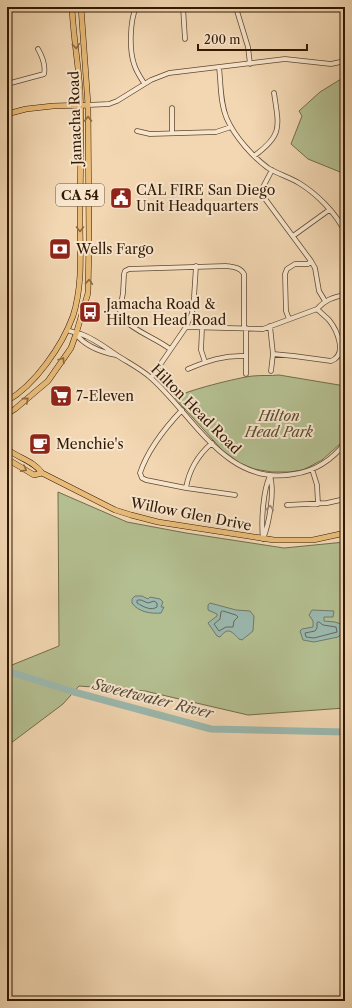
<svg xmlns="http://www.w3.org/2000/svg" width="352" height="1008" viewBox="0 0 352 1008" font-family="'Libre Caslon Text',serif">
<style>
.green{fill:#b4bf91;stroke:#726c4a}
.water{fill:#9bb9b0;stroke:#71796a}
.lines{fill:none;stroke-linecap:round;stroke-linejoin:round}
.shore{stroke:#666959;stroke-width:1}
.river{stroke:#9bb9b0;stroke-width:7}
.minor-casing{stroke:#61482e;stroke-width:5.5}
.major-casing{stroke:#311902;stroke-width:6}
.minor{stroke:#f7e5cd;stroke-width:4}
.major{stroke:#e9bc79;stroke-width:5}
.oneway{stroke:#8d6a3e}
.oneway2{stroke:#9e8972}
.labels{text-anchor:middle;stroke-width:4;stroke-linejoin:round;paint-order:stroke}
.shield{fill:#f7e5cd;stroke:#6c563f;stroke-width:1}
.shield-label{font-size:13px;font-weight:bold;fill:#311902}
.street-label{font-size:14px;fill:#311902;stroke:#f7e5cd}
.poi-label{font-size:14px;fill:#311902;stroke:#f7e5cd;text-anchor:start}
.park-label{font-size:14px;font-style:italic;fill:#584b2d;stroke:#f7e5cd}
.water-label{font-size:15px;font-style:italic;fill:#514936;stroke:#f7e5cd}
</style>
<rect width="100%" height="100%" fill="#f2d7b2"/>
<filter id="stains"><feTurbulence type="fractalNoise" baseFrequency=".005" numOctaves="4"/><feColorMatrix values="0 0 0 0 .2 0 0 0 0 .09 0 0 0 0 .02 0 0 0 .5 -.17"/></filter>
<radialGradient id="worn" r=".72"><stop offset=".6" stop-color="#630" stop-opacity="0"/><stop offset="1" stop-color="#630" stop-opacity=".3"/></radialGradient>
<path class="green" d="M341,79H345V174L308,159L291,144L302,116L299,111L320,92Z
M279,375L345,386V436L341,443L322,460L303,470L289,472H272L254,469L240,463L223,451L175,398C183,391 241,377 253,376C262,375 270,376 279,375Z
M58,492L127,522L186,533L284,548L345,542V708L248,715L145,691L79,686L63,704L7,746V667L59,646Z"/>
<path class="water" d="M135,596H142L148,599L150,597L160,599L163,602L161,607H164L161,613C151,614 138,612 132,603V599Z
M210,603L236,610L250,611L254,616L253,631L242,640L239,639C236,636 230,628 225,632C223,633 222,635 220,637L217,636L208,623L217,616V614L208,610V605Z
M312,610L334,611L333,617H324V621L335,622L341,624V634L338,637L314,642L303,640L300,631L302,629L313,627V621L309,615Z"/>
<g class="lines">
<path class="shore" d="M138,600H141L148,603L154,601L157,603V607C151,611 144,607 137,603V601Z
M223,611L236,615L238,617L234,621L233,627H226L219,631L214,624L220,619L221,612Z
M319,622L323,625L336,627L337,632L314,638L306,637L305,633L315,631L317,628V623Z"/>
<path class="river" d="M7,671L74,692L211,729L345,732"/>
<g class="minor-casing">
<path id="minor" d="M136,7C130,21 129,49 134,64C136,71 140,77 144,83
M183,7L185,39
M237,7V11L248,47L250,64
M219,67C221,84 220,103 227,119C235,137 253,157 268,168C278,174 289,177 299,183C317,194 336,213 345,232
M7,84L44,74C46,65 42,56 38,49
M88,105L109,104L117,101L151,80L169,73L285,59L331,64L345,61
M172,108V133
M137,131L150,134L216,132L231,127
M254,156C283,135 279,127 274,93
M272,170L262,189L263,196L311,261L315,268L319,291L325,301
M293,236L329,210
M317,309C325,300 333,297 345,295
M289,319L286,311L285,274L287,269L295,264H308L311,261
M270,326L273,354L271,371
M186,327L263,329L317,309
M202,328L201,350L205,362
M246,328V374
M67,330C72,332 77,333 81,334C95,339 106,348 118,356C129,363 141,369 151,378C194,416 226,487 294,474C315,471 332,460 345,443
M76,334C85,346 101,352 116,355
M170,349C154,337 135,332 121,317L120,310L123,293L124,274L125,271L129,269L226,266C233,267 240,267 244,274V328
M273,354L294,356L331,361C348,355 337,330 329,320C325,316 321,313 317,309
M188,369C207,361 224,355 245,356
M151,378L186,327L192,313L194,297L196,266
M182,410C164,429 148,449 140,473L142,478L146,480L186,488L235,495
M312,469L317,485L318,504
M186,488C189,470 198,455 212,443
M287,505L327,503L345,499
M263,539C269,524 275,491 270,476
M263,539C261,522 263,490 270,476"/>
</g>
<g class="major-casing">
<path id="major" d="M7,114L26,109L53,106L88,105
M7,401C35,385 62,346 73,316C83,285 80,252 80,220C80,176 82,132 80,89C78,62 73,34 72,7
M7,414L15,409L48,381L71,348L76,334L88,293L89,241L88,105L81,7
M7,449C18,458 34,461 42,473L115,510L131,515L158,522L274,540H313L345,533
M7,459L34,475L42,473"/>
</g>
<use href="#minor" class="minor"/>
<use href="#major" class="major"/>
</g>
<defs><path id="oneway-chevron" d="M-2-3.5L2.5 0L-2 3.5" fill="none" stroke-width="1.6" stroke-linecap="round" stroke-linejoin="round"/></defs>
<g class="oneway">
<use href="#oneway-chevron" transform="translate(76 46) rotate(84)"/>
<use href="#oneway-chevron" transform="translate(88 119) rotate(-90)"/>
<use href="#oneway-chevron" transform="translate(80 229) rotate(90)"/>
<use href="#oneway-chevron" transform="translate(89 282) rotate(-87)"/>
<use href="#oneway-chevron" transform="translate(62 360) rotate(-56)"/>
<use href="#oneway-chevron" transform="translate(26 400) rotate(-40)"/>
<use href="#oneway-chevron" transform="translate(24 469) rotate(28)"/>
</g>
<use class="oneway2" href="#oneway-chevron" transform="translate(270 508) rotate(-84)"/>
<defs>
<g id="civic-square" transform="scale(1.15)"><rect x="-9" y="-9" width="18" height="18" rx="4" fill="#8f2418" stroke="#f7e5cd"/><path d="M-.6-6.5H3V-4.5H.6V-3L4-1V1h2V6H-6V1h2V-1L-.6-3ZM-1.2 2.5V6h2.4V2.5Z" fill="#fff"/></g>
<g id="bank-square" transform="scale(1.15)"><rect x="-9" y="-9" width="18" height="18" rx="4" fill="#8f2418" stroke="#f7e5cd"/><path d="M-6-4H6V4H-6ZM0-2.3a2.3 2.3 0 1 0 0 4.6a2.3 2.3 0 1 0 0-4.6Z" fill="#fff"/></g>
<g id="bus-square" transform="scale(1.15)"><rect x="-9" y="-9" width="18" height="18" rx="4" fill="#8f2418" stroke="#f7e5cd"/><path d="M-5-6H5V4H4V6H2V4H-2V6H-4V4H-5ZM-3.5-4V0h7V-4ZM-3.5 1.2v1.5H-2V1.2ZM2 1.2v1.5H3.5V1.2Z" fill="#fff"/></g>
<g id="supermarket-square" transform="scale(1.15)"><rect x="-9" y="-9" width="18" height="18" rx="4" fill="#8f2418" stroke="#f7e5cd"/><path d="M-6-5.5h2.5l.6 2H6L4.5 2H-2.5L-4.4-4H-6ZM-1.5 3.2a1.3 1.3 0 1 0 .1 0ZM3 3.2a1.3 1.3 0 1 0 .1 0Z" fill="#fff"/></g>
<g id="cafe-square" transform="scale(1.15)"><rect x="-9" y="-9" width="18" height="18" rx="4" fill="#8f2418" stroke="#f7e5cd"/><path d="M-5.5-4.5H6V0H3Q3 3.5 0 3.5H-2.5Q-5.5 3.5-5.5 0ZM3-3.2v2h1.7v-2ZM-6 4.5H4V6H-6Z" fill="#fff"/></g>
</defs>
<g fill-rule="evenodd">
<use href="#civic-square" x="121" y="198"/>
<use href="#bank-square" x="60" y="249"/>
<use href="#bus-square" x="90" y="312"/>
<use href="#supermarket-square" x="61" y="396"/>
<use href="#cafe-square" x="40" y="444"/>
</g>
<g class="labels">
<rect class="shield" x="56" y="184" width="48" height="22" rx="3"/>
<g class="shield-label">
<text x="80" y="200">CA 54</text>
</g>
<g class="street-label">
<text transform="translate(75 118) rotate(-92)" y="5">Jamacha Road</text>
<text transform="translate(196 409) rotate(45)" y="5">Hilton Head Road</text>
<text transform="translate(191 514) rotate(11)" y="5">Willow Glen Drive</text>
</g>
<g class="poi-label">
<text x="136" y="195">CAL FIRE San Diego<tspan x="136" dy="16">Unit Headquarters</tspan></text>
<text x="76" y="254">Wells Fargo</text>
<text x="106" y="309">Jamacha Road &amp;<tspan x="106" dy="16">Hilton Head Road</tspan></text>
<text x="76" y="401">7-Eleven</text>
<text x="56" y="449">Menchie's</text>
</g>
<g class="park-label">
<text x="279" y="421">Hilton<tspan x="279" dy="16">Head Park</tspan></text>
</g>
<g class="water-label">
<text transform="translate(153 699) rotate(14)" y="5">Sweetwater River</text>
</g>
</g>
<rect width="352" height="1008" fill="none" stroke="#f2d7b2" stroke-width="24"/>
<rect x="8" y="8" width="336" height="992" fill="none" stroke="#311902" stroke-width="2"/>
<rect x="12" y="12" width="328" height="984" fill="none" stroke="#311902"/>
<path d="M198 44v6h109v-6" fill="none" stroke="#311902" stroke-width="2"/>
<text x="204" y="44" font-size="12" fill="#311902" stroke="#f7e5cd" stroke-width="3" paint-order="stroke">200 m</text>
<rect width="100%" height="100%" filter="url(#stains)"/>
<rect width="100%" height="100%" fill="url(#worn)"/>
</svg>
